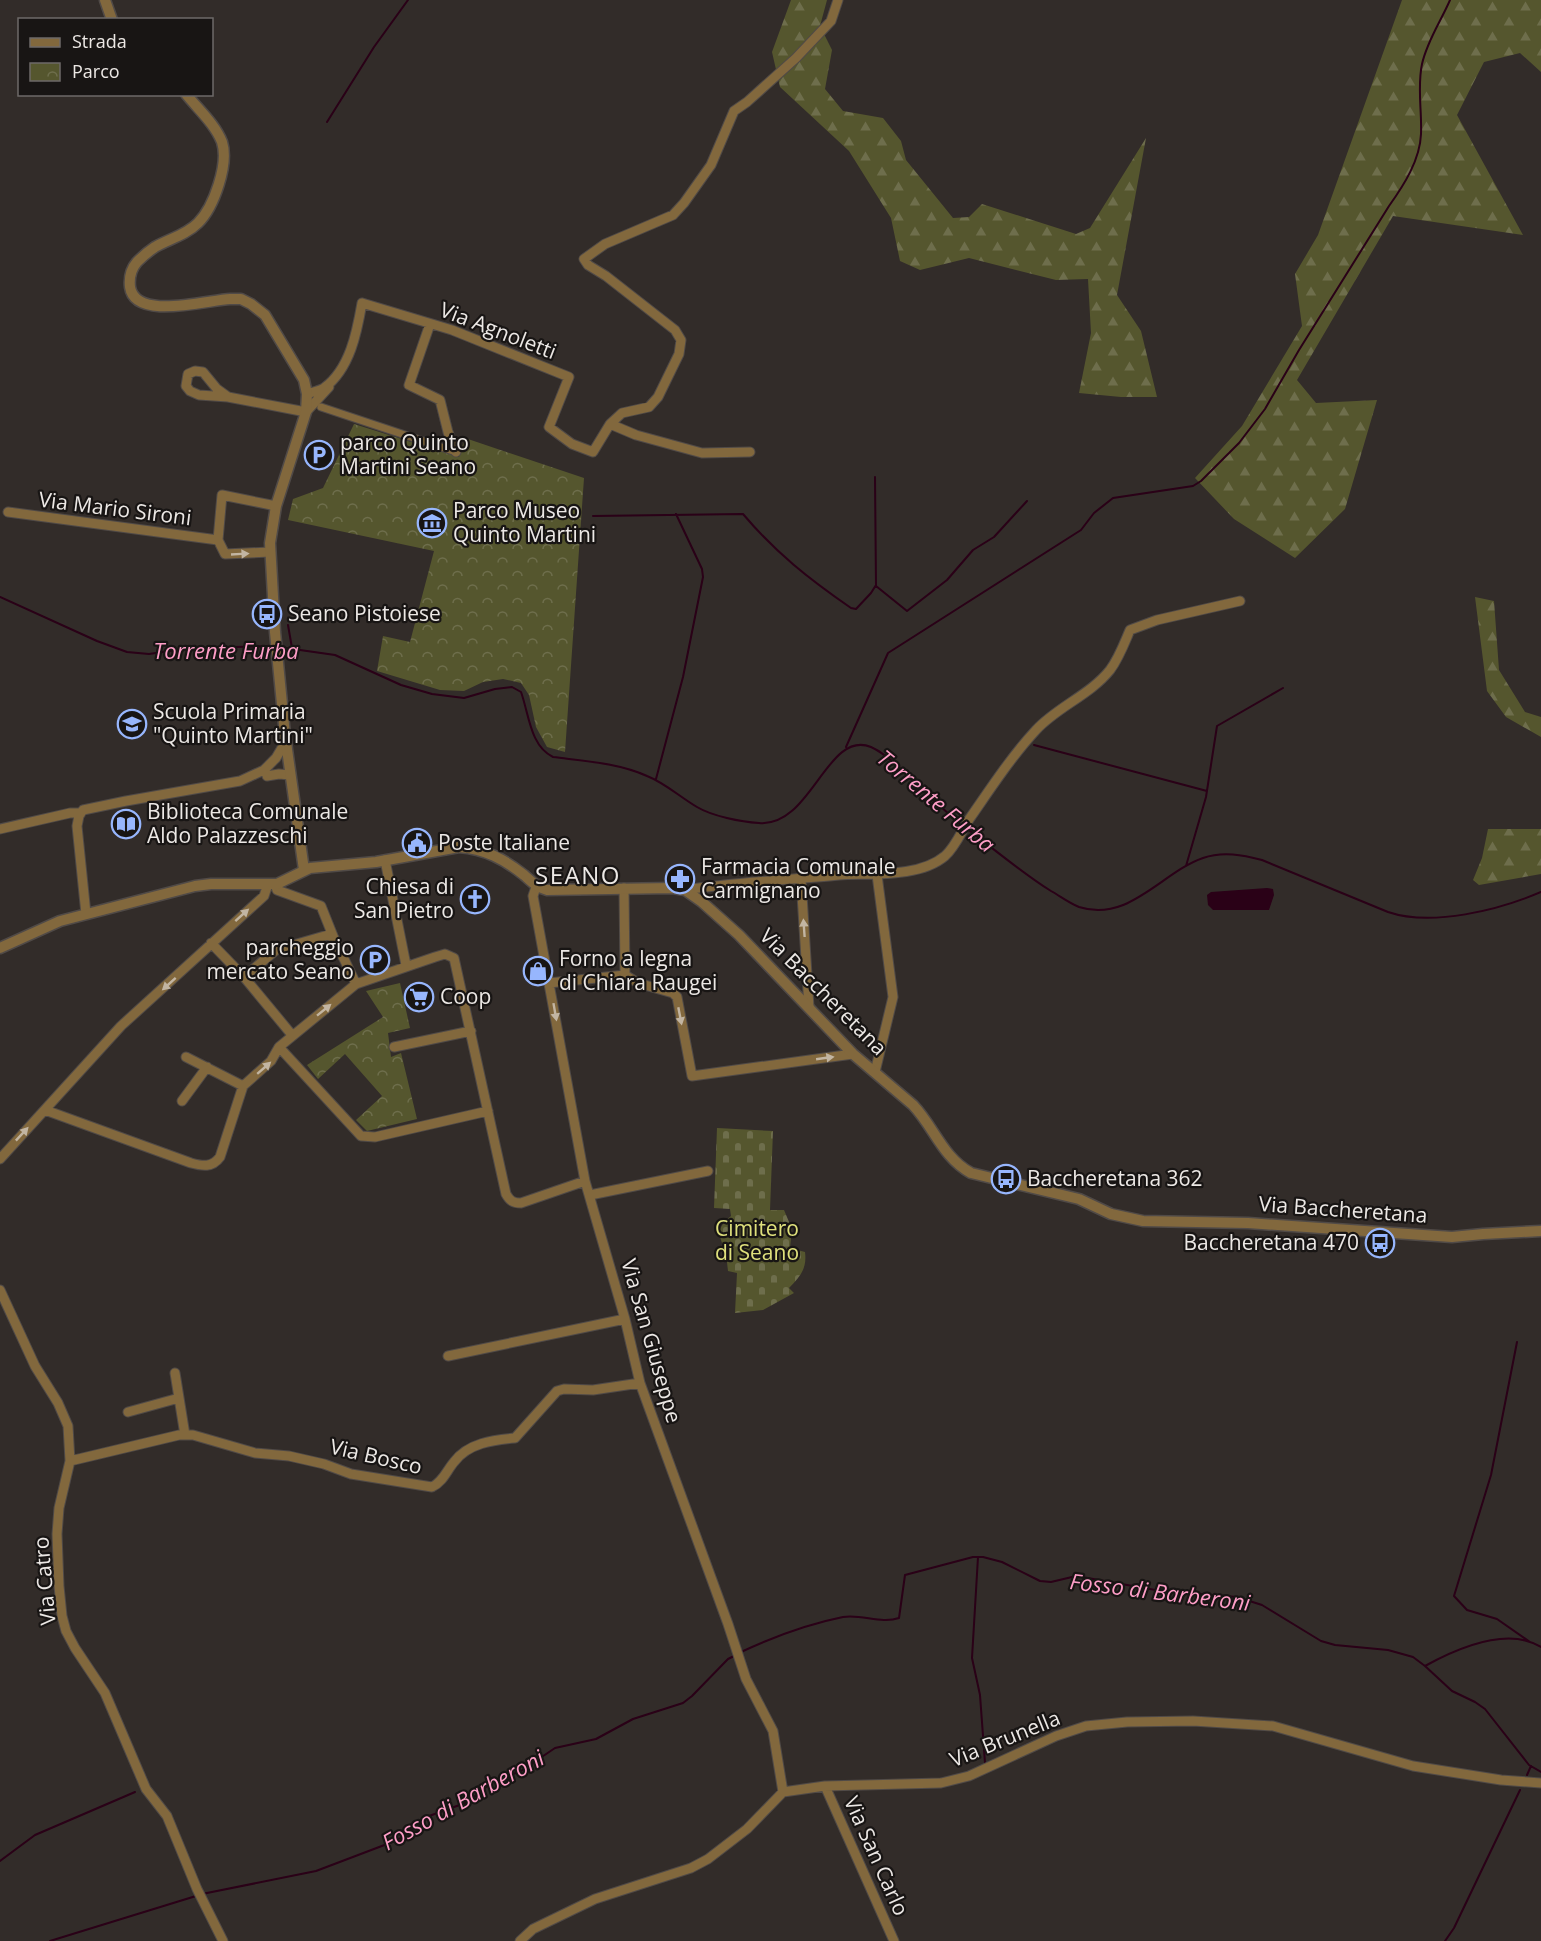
<svg xmlns="http://www.w3.org/2000/svg" width="1541" height="1941" viewBox="0 0 1541 1941" font-family="'Open Sans',sans-serif">
<style>
.forest{fill:url(#forest-firs)}
.cemetery{fill:url(#cemetery-stones)}
.park{fill:url(#park-crowns)}
.water{fill:#2a0117}
.lines{fill:none;stroke-linecap:round;stroke-linejoin:round}
.stream{stroke:#2a0117;stroke-width:2}
.pedestrian-casing{stroke:#504a47;stroke-width:9}
.minor-casing{stroke:#504a47;stroke-width:11}
.tertiary-casing{stroke:#504a47;stroke-width:13}
.pedestrian{stroke:#82683d;stroke-width:7}
.minor{stroke:#82683d;stroke-width:9}
.tertiary{stroke:#82683d;stroke-width:10}
.oneway{fill:#c2b5a2}
.labels{text-anchor:middle;stroke-width:4.5;stroke-linejoin:round;paint-order:stroke}
.street-label{font-size:21px;fill:#ece8e5;stroke:#181514}
.poi-label{font-size:21px;fill:#ece8e5;stroke:#181514;text-anchor:start}
.park-label{font-size:21px;fill:#dfe07c;stroke:#181514}
.water-label{font-size:22px;font-style:italic;fill:#fe9ec7;stroke:#181514}
.quarter-label{font-size:24px;letter-spacing:1.5px;fill:#ece8e5;stroke:#181514}
</style>
<defs>
<pattern id="forest-firs" width="22" height="20" patternUnits="userSpaceOnUse" patternTransform="scale(1.5)"><rect width="22" height="20" fill="#55562e"/><path d="M5 1l3.5 6h-7zM16 11l3.5 6h-7z" fill="#6e6e4c"/></pattern>
<pattern id="cemetery-stones" width="16" height="16" patternUnits="userSpaceOnUse" patternTransform="scale(1.5)"><rect width="16" height="16" fill="#55562e"/><path d="M2 7V4a2 2 0 0 1 4 0v3zM10 15v-3a2 2 0 0 1 4 0v3z" fill="#6e6e4c"/></pattern>
<pattern id="park-crowns" width="20" height="18" patternUnits="userSpaceOnUse" patternTransform="scale(1.5)"><rect width="20" height="18" fill="#55562e"/><path d="M2 6a3 3 0 1 1 6 0M12 15a3 3 0 1 1 6 0" fill="none" stroke="#6e6e4c"/></pattern>
</defs>
<rect width="100%" height="100%" fill="#322c29"/>
<path class="forest" d="M791,0H827L820,26L832,50L825,89L843,111L883,118L901,141L906,160L953,218L969,217L982,204L1076,234L1090,228L1146,138L1117,295L1141,331L1157,397H1121L1079,393L1091,333L1088,279L1056,280L969,258L920,270L900,261L891,218L849,151L780,87L772,52Z
M1402,0H1541V72L1520,53L1484,62L1457,115L1523,235L1393,216L1297,380L1316,403L1377,400L1345,509L1295,558L1234,519L1195,478L1242,426L1302,326L1295,274L1318,235Z
M1475,597L1494,601L1499,670L1525,712L1541,717V737L1506,717L1487,691Z
M1488,829H1541V874L1479,885L1473,880L1482,858Z"/>
<path class="cemetery" d="M717,1128L773,1131L770,1210H784L792,1229L790,1248L805,1252C807,1268 801,1276 789,1288L794,1293L763,1310L735,1313L737,1273L728,1271C727,1264 727,1257 725,1251C719,1234 715,1229 731,1216L730,1209L714,1208Z"/>
<path class="park" d="M354,424L459,457L465,438L584,478L565,752L547,747L536,727L529,695L521,683L503,679L483,682L464,691L440,690L377,671L383,636L410,642L434,551L288,520L293,499L323,488Z
M400,983L410,1028L388,1033L391,1057L401,1053L417,1119L367,1131L356,1120L382,1096L345,1054L318,1079L307,1065L383,1017L366,991Z"/>
<path class="water" d="M1267,888L1273,889L1274,895L1269,910H1213L1208,905L1207,895L1211,892Z"/>
<g class="lines">
<path class="stream" d="M327,122L374,47L408,0
M593,516L743,514C776,553 809,579 851,608L856,609L871,593L876,585L875,477
M876,586L907,611L947,580L973,550L994,537L1027,501
M0,597L97,641L127,652L149,654L190,648L274,646
M288,625L292,648
M279,647L335,655L401,685L432,694L464,698L495,689L512,687L521,692C529,714 530,746 553,757C584,761 618,763 647,776C665,783 680,797 697,807C712,816 741,822 759,823C811,828 827,729 871,747C885,753 896,765 907,775C925,792 943,809 961,825
M1034,745L1207,791
M846,747L888,653L1081,530L1094,513L1113,498L1193,486L1201,481L1239,443L1265,409L1299,350L1389,206C1404,185 1420,160 1421,134C1422,110 1417,87 1422,64C1427,41 1441,21 1450,0
M656,779L683,677L703,577L702,569L676,514
M966,828C994,849 1021,872 1051,891C1060,896 1069,903 1079,907C1129,923 1162,872 1203,858C1223,851 1243,855 1262,860L1388,912C1432,927 1499,910 1541,892
M1186,866L1206,797L1217,726L1283,688
M1517,1342L1491,1475L1454,1596L1467,1610L1497,1619L1530,1642
M978,1557L972,1658L980,1695L985,1763
M741,1652C773,1637 808,1624 843,1617C862,1614 881,1624 899,1618L905,1575L973,1557H983L1002,1562L1040,1581L1051,1582L1072,1577H1082L1161,1591L1237,1597L1262,1605L1321,1641L1335,1645L1388,1650L1413,1657L1425,1666L1452,1691L1475,1702L1485,1709L1529,1765L1541,1772
M1425,1666C1456,1649 1507,1626 1541,1647
M1527,1775L1531,1766
M0,1861L35,1835L135,1792
M202,1894L316,1871L395,1841L404,1836L429,1816L468,1802L492,1782L521,1771L555,1748L596,1739L633,1719L683,1703L692,1696L728,1659L736,1655
M50,1941L196,1896
M1445,1941L1454,1928L1520,1790"/>
<g class="pedestrian-casing">
<path id="pedestrian" d="M321,407L456,452"/>
</g>
<g class="minor-casing">
<path id="minor" d="M430,324L409,385L440,400L448,432L456,452
M307,394C312,392 319,391 324,388C350,369 357,332 362,303L452,330L569,377L549,427L572,444L593,452L610,424L636,435L702,453L750,452
M228,397L217,389L203,372L195,371L188,374L186,386L190,391L199,395L228,397L306,412L329,387
M610,424L622,413L649,407L658,397L679,354L681,340L675,330L606,276L588,265L584,259L605,244L673,215L684,203L711,165L734,111L747,102L796,58L831,21L838,0
M8,512L218,540L222,495L276,506
M218,540L225,554L270,552
M267,776L279,774L290,775
M0,829L70,813H81
M385,860L406,965
M801,879L809,1007
M275,884L277,890L321,906L333,936
M536,887L533,896L585,1181L625,1319L640,1383L728,1624L746,1679L773,1731L783,1792
M624,888L625,975L638,983L673,993L677,997L692,1076L853,1054
M685,890C736,882 788,880 839,875C871,873 919,878 945,856C956,846 962,830 970,818C991,788 1011,757 1036,730C1057,707 1090,695 1110,670C1119,658 1124,644 1130,630L1157,620L1240,601
M86,914L77,826L79,816L83,810L126,801L240,781L264,770L276,758L286,741
M211,943L244,977L292,1035
M244,977L276,950L328,935L334,938L356,984
M549,983L625,975
M394,1047L471,1031
M186,1057L243,1086
M875,1072L893,997L877,875
M182,1101L207,1067
M45,1110L191,1163C202,1166 212,1168 220,1157L243,1086L271,1061L279,1047
M488,1111L375,1137L361,1136L279,1047L356,984L435,957L445,954L454,958L506,1194C510,1201 513,1203 521,1203L585,1181
M0,1159L121,1026L264,896L268,884
M590,1195L708,1171
M0,1290L35,1366L58,1403L68,1426L70,1461L59,1508L57,1534L59,1586L62,1616L66,1631L75,1648L105,1693L146,1789L167,1816L197,1889L223,1941
M448,1356L625,1319
M175,1373L185,1435
M128,1412L179,1398
M70,1461L179,1435H193L255,1453L289,1456L324,1464L351,1474L432,1487C443,1482 447,1470 454,1462C468,1443 493,1440 515,1438L557,1391L564,1389L593,1390L640,1383
M825,1786L894,1941
M520,1941L533,1929L595,1899L691,1868L708,1859L747,1829L783,1792L825,1786L941,1783L969,1776L1056,1736L1086,1726L1127,1722L1193,1721L1273,1726L1413,1766L1501,1780L1541,1783"/>
</g>
<g class="tertiary-casing">
<path id="tertiary" d="M105,0L112,20
M186,94C198,109 215,124 222,142C229,164 214,207 198,223C186,235 169,239 155,247C149,251 142,257 137,262C131,269 129,278 130,287C135,321 207,300 230,299H241L251,304L265,315L304,380L307,394L306,412L276,506L270,543L275,632L285,735L304,870
M0,948L60,921L195,886L211,884H277L310,868L376,862L459,847C485,849 504,859 524,875C532,882 536,887 547,890L673,888L685,890L702,902L739,935L853,1054L913,1105C934,1127 943,1158 971,1173L1079,1199L1111,1214L1143,1221L1248,1223L1452,1237L1483,1234L1541,1231"/>
</g>
<use href="#pedestrian" class="pedestrian"/>
<use href="#minor" class="minor"/>
<use href="#tertiary" class="tertiary"/>
</g>
<defs><path id="oneway-solid" d="M-6-.8H1V-3.2L6.5 0L1 3.2V.8H-6Z" transform="scale(1.5)"/></defs>
<g class="oneway">
<use href="#oneway-solid" transform="translate(240 554) rotate(-3)"/>
<use href="#oneway-solid" transform="translate(242 915) rotate(-42)"/>
<use href="#oneway-solid" transform="translate(804 928) rotate(-94)"/>
<use href="#oneway-solid" transform="translate(169 984) rotate(138)"/>
<use href="#oneway-solid" transform="translate(324 1010) rotate(-39)"/>
<use href="#oneway-solid" transform="translate(555 1012) rotate(80)"/>
<use href="#oneway-solid" transform="translate(680 1016) rotate(79)"/>
<use href="#oneway-solid" transform="translate(825 1058) rotate(-8)"/>
<use href="#oneway-solid" transform="translate(264 1068) rotate(-41)"/>
<use href="#oneway-solid" transform="translate(22 1134) rotate(-47)"/>
</g>
<defs>
<g id="parking-ring" transform="scale(1.5)"><circle r="9.5" fill="#181514" stroke="#97b6fd" stroke-width="1.5"/><path d="M-3.5-5.5H1a3.5 3.5 0 0 1 0 7H-1V5.5H-3.5ZM-1-3.4V-.6H.8a1.4 1.4 0 0 0 0-2.8Z" fill="#97b6fd"/></g>
<g id="museum-ring" transform="scale(1.5)"><circle r="9.5" fill="#181514" stroke="#97b6fd" stroke-width="1.5"/><path d="M0-6L6-3V-2H-6V-3ZM-5-1h2V3h-2ZM-1-1h2V3h-2ZM3-1h2V3H3ZM-6 4H6V6H-6Z" fill="#97b6fd"/></g>
<g id="bus-ring" transform="scale(1.5)"><circle r="9.5" fill="#181514" stroke="#97b6fd" stroke-width="1.5"/><path d="M-5-6H5V4H4V6H2V4H-2V6H-4V4H-5ZM-3.5-4V0h7V-4ZM-3.5 1.2v1.5H-2V1.2ZM2 1.2v1.5H3.5V1.2Z" fill="#97b6fd"/></g>
<g id="school-ring" transform="scale(1.5)"><circle r="9.5" fill="#181514" stroke="#97b6fd" stroke-width="1.5"/><path d="M0-5L7-2L0 1L-7-2ZM-4 1L0 2.5L4 1V4Q0 6-4 4Z" fill="#97b6fd"/></g>
<g id="library-ring" transform="scale(1.5)"><circle r="9.5" fill="#181514" stroke="#97b6fd" stroke-width="1.5"/><path d="M-6-4Q-3-5.5-.7-3.5V5Q-3 3-6 4ZM6-4Q3-5.5 .7-3.5V5Q3 3 6 4Z" fill="#97b6fd"/></g>
<g id="civic-ring" transform="scale(1.5)"><circle r="9.5" fill="#181514" stroke="#97b6fd" stroke-width="1.5"/><path d="M-.6-6.5H3V-4.5H.6V-3L4-1V1h2V6H-6V1h2V-1L-.6-3ZM-1.2 2.5V6h2.4V2.5Z" fill="#97b6fd"/></g>
<g id="pharmacy-ring" transform="scale(1.5)"><circle r="9.5" fill="#181514" stroke="#97b6fd" stroke-width="1.5"/><path d="M-2-6h4v4h4v4h-4v4h-4v-4h-4v-4h4Z" fill="#97b6fd"/></g>
<g id="church-ring" transform="scale(1.5)"><circle r="9.5" fill="#181514" stroke="#97b6fd" stroke-width="1.5"/><path d="M-1.2-6h2.4v3.5h3.3v2.4h-3.3V6h-2.4V-.1h-3.3v-2.4h3.3Z" fill="#97b6fd"/></g>
<g id="shop-ring" transform="scale(1.5)"><circle r="9.5" fill="#181514" stroke="#97b6fd" stroke-width="1.5"/><path d="M-5-2.5h2.3a2.7 3.5 0 0 1 5.4 0H5L5.5 6h-11ZM-1.5-2.5h3a1.5 2.3 0 0 0-3 0Z" fill="#97b6fd"/></g>
<g id="supermarket-ring" transform="scale(1.5)"><circle r="9.5" fill="#181514" stroke="#97b6fd" stroke-width="1.5"/><path d="M-6-5.5h2.5l.6 2H6L4.5 2H-2.5L-4.4-4H-6ZM-1.5 3.2a1.3 1.3 0 1 0 .1 0ZM3 3.2a1.3 1.3 0 1 0 .1 0Z" fill="#97b6fd"/></g>
</defs>
<g fill-rule="evenodd">
<use href="#parking-ring" x="319" y="455"/>
<use href="#museum-ring" x="432" y="523"/>
<use href="#bus-ring" x="267" y="614"/>
<use href="#school-ring" x="132" y="724"/>
<use href="#library-ring" x="126" y="824"/>
<use href="#civic-ring" x="417" y="843"/>
<use href="#pharmacy-ring" x="680" y="879"/>
<use href="#church-ring" x="475" y="899"/>
<use href="#parking-ring" x="375" y="960"/>
<use href="#shop-ring" x="538" y="971"/>
<use href="#supermarket-ring" x="419" y="997"/>
<use href="#bus-ring" x="1006" y="1179"/>
<use href="#bus-ring" x="1380" y="1243"/>
</g>
<g class="labels">
<g class="street-label">
<text transform="translate(498 331) rotate(21)" y="7">Via Agnoletti</text>
<text transform="translate(115 509) rotate(7)" y="7">Via Mario Sironi</text>
<text transform="translate(823 992) rotate(45)" y="7">Via Baccheretana</text>
<text transform="translate(1343 1210) rotate(4)" y="7">Via Baccheretana</text>
<text transform="translate(651 1341) rotate(74)" y="7">Via San Giuseppe</text>
<text transform="translate(376 1457) rotate(13)" y="7">Via Bosco</text>
<text transform="translate(45 1581) rotate(-95)" y="7">Via Catro</text>
<text transform="translate(1005 1739) rotate(-22)" y="7">Via Brunella</text>
<text transform="translate(876 1856) rotate(66)" y="7">Via San Carlo</text>
</g>
<g class="poi-label">
<text x="340" y="450">parco Quinto<tspan x="340" dy="24">Martini Seano</tspan></text>
<text x="453" y="518">Parco Museo<tspan x="453" dy="24">Quinto Martini</tspan></text>
<text x="288" y="621">Seano Pistoiese</text>
<text x="153" y="719">Scuola Primaria<tspan x="153" dy="24">"Quinto Martini"</tspan></text>
<text x="147" y="819">Biblioteca Comunale<tspan x="147" dy="24">Aldo Palazzeschi</tspan></text>
<text x="438" y="850">Poste Italiane</text>
<text x="701" y="874">Farmacia Comunale<tspan x="701" dy="24">Carmignano</tspan></text>
<text x="454" y="894" text-anchor="end">Chiesa di<tspan x="454" dy="24">San Pietro</tspan></text>
<text x="354" y="955" text-anchor="end">parcheggio<tspan x="354" dy="24">mercato Seano</tspan></text>
<text x="559" y="966">Forno a legna<tspan x="559" dy="24">di Chiara Raugei</tspan></text>
<text x="440" y="1004">Coop</text>
<text x="1027" y="1186">Baccheretana 362</text>
<text x="1359" y="1250" text-anchor="end">Baccheretana 470</text>
</g>
<g class="park-label">
<text x="757" y="1236">Cimitero<tspan x="757" dy="24">di Seano</tspan></text>
</g>
<g class="water-label">
<text x="226" y="659">Torrente Furba</text>
<text transform="translate(936 801) rotate(40)" y="8">Torrente Furba</text>
<text transform="translate(1160 1592) rotate(7)" y="8">Fosso di Barberoni</text>
<text transform="translate(463 1800) rotate(-29)" y="8">Fosso di Barberoni</text>
</g>
<g class="quarter-label">
<text x="578" y="884">SEANO</text>
</g>
</g>
<rect x="18" y="18" width="195" height="78" fill="#181514" stroke="#6d6968" stroke-width="1.5"/>
<rect x="30" y="38" width="30" height="9" fill="#82683d" stroke="#6d6968" stroke-width="1.5"/>
<text x="72" y="48" font-size="18" fill="#ece8e5">Strada</text>
<rect x="30" y="63" width="30" height="18" fill="url(#park-crowns)" stroke="#6d6968" stroke-width="1.5"/>
<text x="72" y="78" font-size="18" fill="#ece8e5">Parco</text>
</svg>
